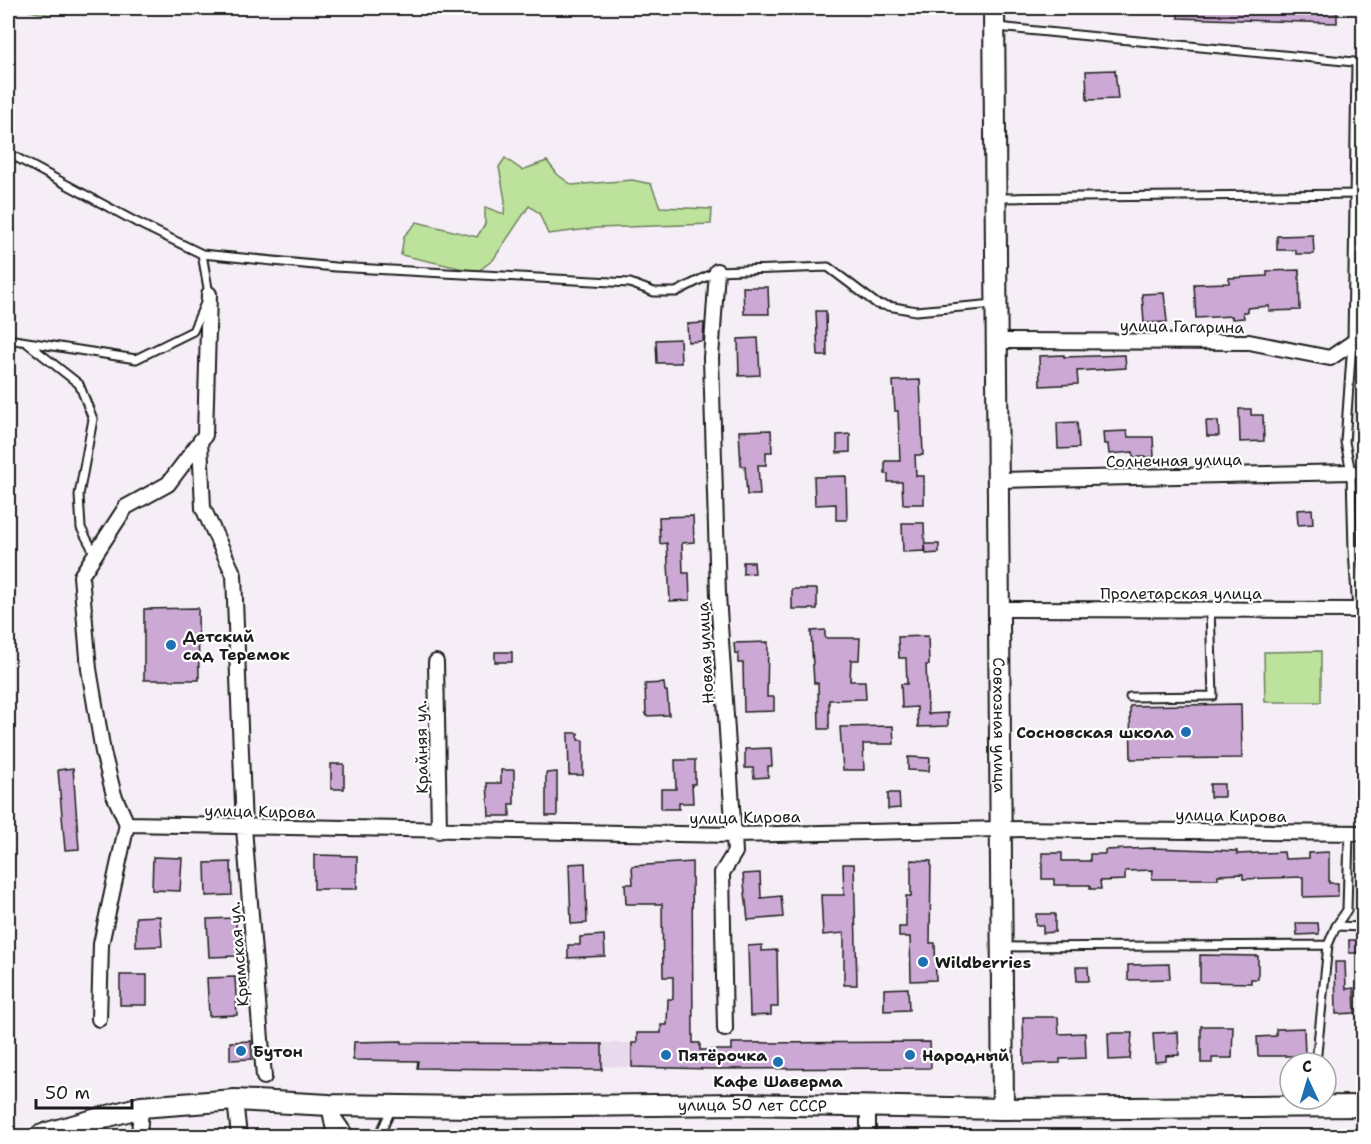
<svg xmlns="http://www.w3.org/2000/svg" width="1371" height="1144" viewBox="0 0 1371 1144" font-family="'Shantell Sans',sans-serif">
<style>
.built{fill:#e8d9ec}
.green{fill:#bde29c;stroke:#6c7f5c;stroke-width:1.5}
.building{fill:#cba9d4;stroke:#1c1c1c;stroke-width:1.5}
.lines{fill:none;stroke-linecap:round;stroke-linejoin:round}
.lane-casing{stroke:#1c1c1c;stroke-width:11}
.street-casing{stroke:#1c1c1c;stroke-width:18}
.secondary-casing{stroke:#1c1c1c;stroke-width:24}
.lane{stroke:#fff;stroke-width:7}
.street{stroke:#fff;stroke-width:14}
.secondary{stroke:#fff;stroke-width:20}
.poi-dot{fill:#1f6fb2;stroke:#fff;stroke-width:2}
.labels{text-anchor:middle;stroke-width:4.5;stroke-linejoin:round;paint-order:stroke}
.street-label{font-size:16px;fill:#1c1c1c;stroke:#fff}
.poi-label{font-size:16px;font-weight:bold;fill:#1c1c1c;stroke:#fff;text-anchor:start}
</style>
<rect width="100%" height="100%" fill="#f5eef6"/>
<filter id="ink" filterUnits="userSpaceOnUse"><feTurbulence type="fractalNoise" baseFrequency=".0167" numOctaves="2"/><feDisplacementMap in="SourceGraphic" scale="12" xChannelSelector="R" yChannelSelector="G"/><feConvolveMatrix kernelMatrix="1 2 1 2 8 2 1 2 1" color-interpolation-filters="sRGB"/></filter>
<g filter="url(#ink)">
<path class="built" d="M416,1041L632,1043V1067L415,1063Z"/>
<path class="green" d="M16,8H81L48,15Z
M505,158L522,170L547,161L558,175L572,185L632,180L651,184L660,207L712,209L711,224L597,228L548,234L539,213L529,206L493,260L477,272L401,255L404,236L417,222L477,237L485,224V207L504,214L505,200L499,167Z
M1321,651V702H1265L1264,652Z"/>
<path class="building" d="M1178,8H1337V23L1178,18Z
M1115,70L1118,99L1087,100L1086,71Z
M1313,235L1314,254H1296V250H1277V236Z
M1299,270L1300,310L1269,311V306L1247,308V312H1243L1244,318L1232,319V316L1196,318L1194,284L1229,283V278L1267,276V271Z
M743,287H768L769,314H744Z
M1164,293L1167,322L1144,323L1142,294Z
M816,311H826L827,356H818Z
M704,323L703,341L688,342L687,324Z
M758,338L760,375L739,376L738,339Z
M680,339L681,363H657L656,340Z
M1064,355V357L1125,355L1126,368L1077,371L1078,384L1040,386L1039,356Z
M920,380L923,455H915L916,476H924V504H903L902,482H888V474H885V461H900L898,411H895L893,381Z
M1239,409H1251V415H1263L1264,441L1240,442Z
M1206,421H1218L1219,436H1207Z
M1077,422L1079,448L1058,449L1057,423Z
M771,430L772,452H766V465H758L760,495H747L745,466H741L739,431Z
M1127,431L1128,437H1153L1154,457H1133V452L1109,454L1108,444H1104L1103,432Z
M850,434V452L837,453V435Z
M1360,474H1364V494H1357V479Z
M846,476L847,520H836V504L815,505L814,477Z
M1312,509L1313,524L1298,525L1297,510Z
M693,516L694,542L682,543L683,573H689L690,600L670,601L667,543L660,544L659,517Z
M902,523H924L925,551L903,552Z
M925,544H939V553L926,554Z
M743,562H754L755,573L743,574Z
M792,589H817V609H792Z
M198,608L199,680H144V609Z
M825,630V638H860L859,660H851L850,681H865L866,699L829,700V729H819L818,683H814L811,631Z
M928,636L929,665H926L928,714L948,713V726L918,727L917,707L902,708L901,684H907L906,658H899L898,637Z
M768,642L767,697H774V711L744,712L743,663H738V653L735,654L734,643Z
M495,652H512V662H495Z
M664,683L665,691H667L669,715L646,716L645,684Z
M1241,704L1242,758L1131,759L1130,706Z
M893,726L894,744H863L864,770H843L840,727Z
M568,733H578V740H583V775H569Z
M771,748L772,766H768V777L754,778L753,768H745V749Z
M908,757L930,758L929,771L908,770Z
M675,760H695V784H692L693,803H679V809H661V789H676Z
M331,764H344V789H331Z
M73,768L79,849L65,850L58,770Z
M501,770H514V804H510V816H489L487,783H501Z
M557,772V816H546V773Z
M1210,784H1224V797H1210Z
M888,793H899L900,808L888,809Z
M1153,848L1237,851V854L1284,852L1285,859L1309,858V853L1329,852V883H1338V896L1303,897V877L1243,879V874L1218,875V879H1152L1153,870L1125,871V880L1100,881L1101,889H1090V885H1054V879H1042V853H1062V861H1090V854H1105V850Z
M314,855L357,856V889H314Z
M153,857L182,858L180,891L152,890Z
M911,860L931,861L930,943H935L936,980L911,981L910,937H899V927H906V896H911Z
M231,862L232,895L206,896L205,863Z
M692,862L693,1043H700V1050H732V1043L930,1042L931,1068L712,1069L632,1067V1043H637V1033H661V1025H667L668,999H673V977H663L662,904H626L625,884H633L632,866Z
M585,863L587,923L571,924L569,864Z
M843,864H854L857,985H844V933L823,935L821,895H844Z
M760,873L761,898L781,896L783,917L748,920L743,874Z
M1036,914H1055V932L1043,933V925H1036Z
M160,916L162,946L136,947V917Z
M236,918L237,956L209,957L207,919Z
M1296,923H1318L1319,934L1297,935Z
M604,935L605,956L568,958V945H580V937Z
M1349,940H1364V953H1349Z
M762,945V951L777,950L778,1007H771V1015L750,1016L748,946Z
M1200,955L1258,956V979H1251V983L1200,982Z
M1335,962H1345L1346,989L1354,988L1355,1013L1336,1014Z
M1169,964L1170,979L1128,980V965Z
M1076,967H1088L1089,981H1077Z
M120,975H147V1005H120Z
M235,977L237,1015L209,1016L207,978Z
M908,988L909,1010L884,1011V989Z
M1023,1017H1058L1059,1034L1085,1033L1086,1058L1060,1059V1063L1024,1064Z
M1201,1026H1233L1232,1058H1212V1063H1201Z
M1304,1028L1305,1056H1258L1257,1037L1276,1036V1029Z
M1178,1032L1179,1055L1166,1056V1061L1155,1062L1153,1033Z
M1108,1033H1132L1130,1059L1109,1060Z
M251,1041L252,1059L230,1060V1042Z
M402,1041V1043L602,1044V1070L417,1068L418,1061L353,1060L354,1042Z"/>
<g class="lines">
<g class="lane-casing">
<path id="lane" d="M997,27L1364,63
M1356,63L1352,343L1345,442L1351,472L1353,550L1357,610
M8,153L136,222L202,254L335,267L630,283L654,292H676L717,271L828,267L877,304L916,311L995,304
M997,198L1364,194
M8,339L136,359L193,331L209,294L202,254
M27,343L79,384L93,419L79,495L81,528L95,554
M1353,550L1364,549
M1130,697L1213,696L1210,609
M1336,926L1364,927
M1004,947L1328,945
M1316,1063L1328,945L1336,926L1347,910L1349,833
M334,1112L350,1135L380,1134L391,1110"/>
</g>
<g class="street-casing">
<path id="street" d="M717,271L711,358L718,595L735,852L722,873L725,1029
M995,341L1249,342L1330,358L1352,343H1364
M200,441L203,508L234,575L244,828L264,1077
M998,480L1351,472
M999,609L1364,610
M436,662L439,831
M127,824L733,835L1001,829L1364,833
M99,1019L101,944L127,824L114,795L103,752L89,669L81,576L126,507L168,484L205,435L209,294
M235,1100L239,1136
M329,1105L335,1136
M139,1136L141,1107
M868,1136V1108"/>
</g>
<g class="secondary-casing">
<g id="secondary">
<path id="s1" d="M994,8L1003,1109"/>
<path id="s2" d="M40,1136L51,1132L141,1107L235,1100L329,1105L473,1107L741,1104L1003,1109L1364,1106"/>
</g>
</g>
<use href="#lane" class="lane"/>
<use href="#street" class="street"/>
<use href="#secondary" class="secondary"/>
</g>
</g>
<g class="poi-dot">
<circle cx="171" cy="645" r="6"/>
<circle cx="1186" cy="732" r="6"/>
<circle cx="923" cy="962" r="6"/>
<circle cx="241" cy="1051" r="6"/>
<circle cx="666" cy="1055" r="6"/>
<circle cx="910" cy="1055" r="6"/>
<circle cx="778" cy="1062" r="6"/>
</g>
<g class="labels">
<g class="street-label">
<text transform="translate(1182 326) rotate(1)" y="6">улица Гагарина</text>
<text transform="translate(1174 460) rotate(-1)" y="6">Солнечная улица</text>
<text x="1181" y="599">Пролетарская улица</text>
<text transform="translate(705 653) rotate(-93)" y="6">Новая улица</text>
<text dy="6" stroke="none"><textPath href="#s1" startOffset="717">Совхозная улица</textPath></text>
<text transform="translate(421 747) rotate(-91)" y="6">Крайняя ул.</text>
<text transform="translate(260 811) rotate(1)" y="6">улица Кирова</text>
<text transform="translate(1231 815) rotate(1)" y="6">улица Кирова</text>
<text transform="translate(745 817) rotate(-1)" y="6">улица Кирова</text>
<text transform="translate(238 954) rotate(-95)" y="6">Крымская ул.</text>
<text dy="6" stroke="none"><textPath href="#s2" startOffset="717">улица 50 лет СССР</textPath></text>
</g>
<g class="poi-label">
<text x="183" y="642">Детский<tspan x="183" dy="18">сад Теремок</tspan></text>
<text x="1174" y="738" text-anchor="end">Сосновская школа</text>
<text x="935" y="968">Wildberries</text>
<text x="253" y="1057">Бутон</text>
<text x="678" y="1061">Пятёрочка</text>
<text x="922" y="1061">Народный</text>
<text x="778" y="1087" text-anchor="middle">Кафе Шаверма</text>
</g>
</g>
<rect width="1371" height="1144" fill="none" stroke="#fff" stroke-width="30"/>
<rect x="15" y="15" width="1341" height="1114" fill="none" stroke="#1c1c1c" stroke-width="2" filter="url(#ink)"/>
<g transform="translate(1308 1081) rotate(356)"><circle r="28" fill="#ffffff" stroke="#a4a4a4" stroke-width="1.5"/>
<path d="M0-4.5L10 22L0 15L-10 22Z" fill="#1f6fb2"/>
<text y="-9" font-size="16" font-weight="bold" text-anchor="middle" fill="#1c1c1c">С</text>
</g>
<path d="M36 1099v9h96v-9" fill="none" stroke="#1c1c1c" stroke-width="3"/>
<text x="45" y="1099" font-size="18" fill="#1c1c1c" stroke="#ffffff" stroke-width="4.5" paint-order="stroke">50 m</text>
</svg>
